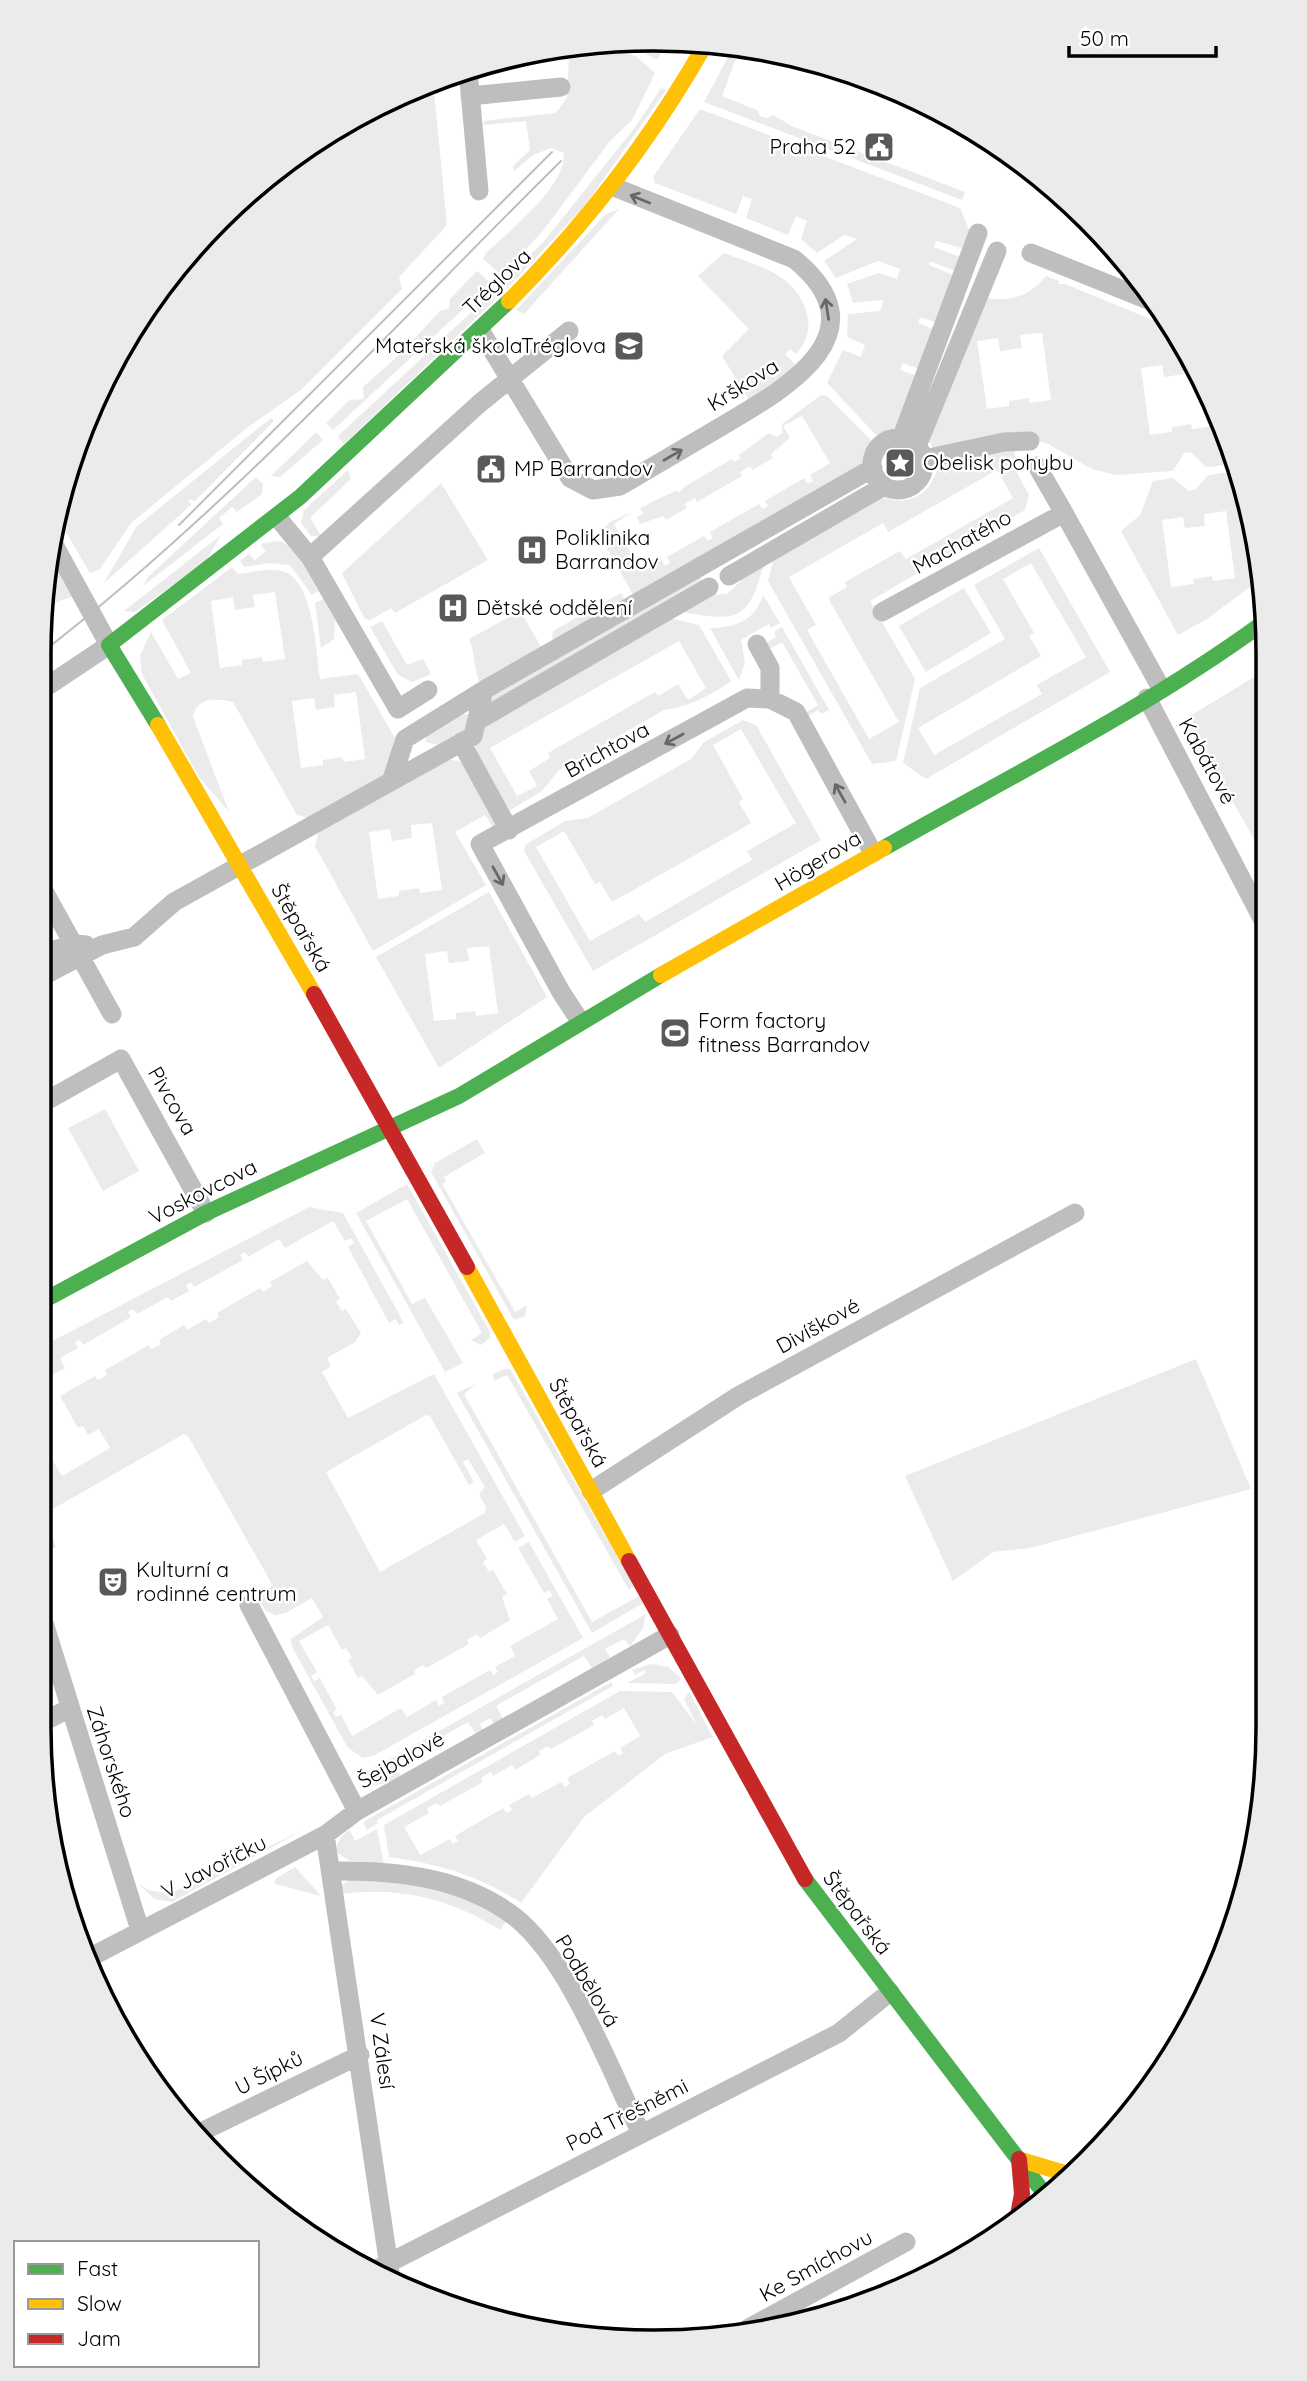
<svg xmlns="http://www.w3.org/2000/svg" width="1307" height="2381" viewBox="0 0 1307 2381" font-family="Quicksand,sans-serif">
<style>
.green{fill:#ebebeb;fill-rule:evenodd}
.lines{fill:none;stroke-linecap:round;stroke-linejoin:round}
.street{stroke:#bebebe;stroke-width:19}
.fast{stroke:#4caf50;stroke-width:16}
.slow{stroke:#ffc107;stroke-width:16}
.jam{stroke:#c62828;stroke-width:16}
.tram{stroke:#bebebe;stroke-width:2}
.oneway{stroke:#686868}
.labels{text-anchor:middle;stroke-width:5;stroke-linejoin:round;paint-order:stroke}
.poi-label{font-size:21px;fill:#000;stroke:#fff;text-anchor:start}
.street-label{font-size:21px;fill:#000;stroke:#fff}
.rim{fill:none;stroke:#000;stroke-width:3.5}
</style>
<rect width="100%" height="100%" fill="#fff"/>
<path class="green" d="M613,40L667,42L657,60L631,45L592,47L587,44Z
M735,44L741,45L722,96L757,110L760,116L767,118L773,115L794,127L965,192L962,200L704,102Z
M622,53L636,56L655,73L632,120L610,141L542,232L505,271L499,273L483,259L485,254C509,231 566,187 564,153L551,148L533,155L514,171L513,166L530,150L526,121L484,125V121L556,113L567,98L569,59Z
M433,82L447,225L399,277L402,289L301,390L248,427L131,523L100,569L90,573L56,515L60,494L121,346L191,248L279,166L381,102Z
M661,88L666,90L586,204L507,289L506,280L545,240L636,126Z
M700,109L960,208L973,239L969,250L936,241L934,247L965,259L960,273L930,261L929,265L958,277L940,324L920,317L918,323L937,331L922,370L903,363L900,370L920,377L898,427L877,436L827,383L843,350L861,357L865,345L847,337L848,314L880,311L884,300L853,303L847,284L879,273L897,279L900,269L878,261L836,278L824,261L857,239L844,235L817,253L801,239L807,221L796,216L788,235L746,218L752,199L743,196L736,214L655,183L653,177Z
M619,209L524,314L516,310L606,214Z
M724,253C758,266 797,274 807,314C811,328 806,343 796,354L790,349L785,354L797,366L749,400L722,356L749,329L698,276Z
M477,271L489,282L488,286L333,430L326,423L350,400L364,399L363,387L398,356L441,310L449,309L450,299Z
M1046,276L1059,281L1058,284H1065L1165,325L1166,328H1173L1189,361L1182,362L1184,374L1164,377L1162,365L1141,368L1150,435L1172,432V427L1191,424L1192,429L1214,426L1211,406L1238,464L1206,467L1191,452L1184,453L1173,471L1116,475L1092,469L1048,444L1029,438L936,453L927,438L983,297C1009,303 1028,297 1046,276ZM1042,333L1051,400L1030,403L1029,398L1009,401V406L987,409L977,341L998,338L1000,351L1022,348L1020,335Z
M494,291L500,295L344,444L338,437L340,434Z
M821,395L827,396L872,441L865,452L863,469L636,600L599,534L610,522L632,512L614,524L642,572L662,560L665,566L670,563L667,557L704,536L708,541L713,538L710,532L759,504L763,509L768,506L765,501L804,478L808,484L813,481L810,475L830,463L802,416L783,426L790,438L771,454L773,458L752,470L750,466L740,472L742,476L697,502L695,498L685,504L687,508L666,520L663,516L640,524L637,517L643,514L640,508L677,490L679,493L684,487L732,459L734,462L740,459L739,455L769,433L777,437L782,433V424Z
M271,418L274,421L195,501L188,499L191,505L104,583L137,526Z
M316,432L323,440L280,477L271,476Z
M1014,445L1016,471L1029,495L1025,510L870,601L915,679L896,761L872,764L768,581L775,554L878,495C906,509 932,496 938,465ZM997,470L1013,498L906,559L900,551L845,582L847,587L828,598L899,722L869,739L807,630L816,625L789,577L883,523L888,532Z
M348,470L351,479L310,518L321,536H311L301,523L304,510Z
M1239,471L1263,577L1207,619L1178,635L1121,531L1140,515L1153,481L1173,478L1189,491L1196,489L1208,475ZM1226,511L1235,578L1213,581L1212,576L1193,579L1194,584L1171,587L1162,520L1183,517L1185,528L1205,526L1204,514Z
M256,477L263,484L262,494L237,512L232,507L219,518L223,524L143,586L148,577Z
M441,483L488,560L395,613L391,608L370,620L365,619L342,573Z
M221,535L206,561L135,612L124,611Z
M281,541L295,550L318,591L312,595L290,565L269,563L244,567L240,561L249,554L255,560L266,551L261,545L263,543Z
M1039,548L1110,672L926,779L903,763L920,688L1005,639L974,585ZM1031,563L1086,657L1037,685L1042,694L934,755L918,728L1041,656L1029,636L1034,633L1003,579Z
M49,557L72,597L41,607Z
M765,558C750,621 739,623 677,611L712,595L727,594Z
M232,567L238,574C252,572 268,568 281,571C314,578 316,651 320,679L358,674L395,738L384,779L313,819L297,815L233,702C217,698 197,696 193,717L229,812L199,777L142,674L140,656L151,632L178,679L191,673L162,620ZM275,592L285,659L263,662L262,657L242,660V665L220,668L211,601L233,597L235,610L255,607L253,595ZM356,692L365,759L344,762L342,757L323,760V765L301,768L292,701L314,698L316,710L335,707L334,695Z
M702,575L701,581L485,712L490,693Z
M964,588L991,633L926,672L899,626Z
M621,593L627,605L557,646L552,637L553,631Z
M763,595L780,623L771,628L769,624L741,640L745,662L739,680L710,628C734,628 756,620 763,595Z
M323,599L335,620L334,639L321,648L315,603Z
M520,611L545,653L483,688C472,670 477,658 469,639Z
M665,617L699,625L731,681C711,695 689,707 664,710L559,770L542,791L504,814L472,758L482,722ZM679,641L706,688L688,700L678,684L658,696L655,692L548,753L550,758L529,771L537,786L517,796L490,748Z
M382,621L407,665L423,659L431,674L412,682L398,675L370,627Z
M782,627L829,710L821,714L818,710L808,716L805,713L818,705L782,642L769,649L766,643L776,637L774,632Z
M1264,671V856L1185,719Z
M457,713L472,715L467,731L439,745L425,742L428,729Z
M743,720L756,725L821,840L593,971L524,851L525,845L565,821L588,818L691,759L704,742ZM741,729L796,823L747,851L752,860L645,922L639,914L590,941L536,847L564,831L595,884L600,882L612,902L736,832L751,823L739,802L743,799L713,745Z
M445,759L465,762L501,825L494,829L485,815L455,832L486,885L373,951L315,846L319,830ZM432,823L442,890L420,893L419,888L399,891V896L378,899L369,832L390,829L392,841L412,838L411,825Z
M489,892L547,997L439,1068L376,957ZM489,946L498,1013L476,1016L475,1011L456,1013V1019L434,1021L425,954L447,951L449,963L469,961L467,948Z
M105,1109L139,1171L103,1191L68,1128Z
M477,1139L485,1153L444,1177L446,1182L442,1184L515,1312L527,1305L525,1316L514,1320L431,1172L435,1163Z
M407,1184L490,1332V1338L481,1345L471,1340L482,1333L407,1199L366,1221L412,1304L425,1298L463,1363L445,1372L356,1213Z
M309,1207L343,1213L404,1323L399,1325L395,1319L389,1323L348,1247L354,1243L351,1238L345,1241L333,1221L285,1248L279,1239L248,1257L245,1252L240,1255L243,1260L194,1287L191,1282L186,1285L189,1291L171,1301L168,1297L137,1314L133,1309L128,1312L131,1317L83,1345L80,1340L75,1342L78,1348L60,1358L65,1368L39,1382V1348Z
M307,1261L323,1280L328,1278L340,1299L336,1302L342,1311L346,1309L361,1333L355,1342L327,1358L331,1366L322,1372L348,1418L434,1374L525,1536L515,1542L504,1524L476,1540L487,1559L483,1562L489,1572L493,1570L507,1594L502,1597L510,1620L480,1638L477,1634L467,1640L469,1644L426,1668L423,1665L414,1670L415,1674L378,1695L362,1676L358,1678L348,1660L352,1658L346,1648L342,1650L328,1625L299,1641L317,1672L311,1676L314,1681L320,1678L337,1710L333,1712L336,1717L341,1715L352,1736L401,1708L407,1717L436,1700L439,1706L444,1703L442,1697L490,1670L493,1675L498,1672L495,1667L515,1656L510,1646L558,1619L547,1599L552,1596L550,1590L544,1593L518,1548L529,1542L583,1638L373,1756L363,1758L348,1748L292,1647L291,1639L323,1617L312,1598L286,1613L275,1615L266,1611L255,1597L273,1586L188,1436L184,1434L46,1513L56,1548L47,1549L39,1516V1435L47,1451L42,1454L45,1459L50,1456L62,1476L110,1448L99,1429L88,1435L83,1426L78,1428L60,1396L95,1376L98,1380L107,1375L105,1370L149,1345L151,1349L161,1344L159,1340L184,1325L187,1330L206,1319L209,1323L219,1317L217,1313L260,1288L263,1292L272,1286L270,1282ZM426,1415L430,1416L469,1485L474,1482L463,1462L468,1459L485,1487L479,1494L486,1507L485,1513L380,1572L326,1472Z
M1196,1359L1251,1489L1030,1548L993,1552L953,1581L905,1476Z
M504,1369H510L634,1586L629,1590L507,1375L494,1381L493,1374Z
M476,1384L464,1394L592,1622L639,1596L643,1603L592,1633L457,1393Z
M646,1614L643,1628L630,1646L624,1639L605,1649L610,1657L592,1668L584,1656L496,1706L503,1719L494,1724L490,1718L480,1724L483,1730L476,1734L468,1722L394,1764L401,1777C387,1785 370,1789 356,1778Z
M651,1664L668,1667L681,1678L677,1684L627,1683L646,1673L644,1670L635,1675L632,1670Z
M611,1682L613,1686L377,1820L378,1823L367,1830L363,1822Z
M620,1691L672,1692L697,1725L684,1699L689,1692L713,1737L665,1754L584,1817L521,1903C479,1875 438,1864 389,1857L384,1825ZM624,1708L640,1736L620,1748L623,1753L618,1756L615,1751L567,1778L570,1784L565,1787L561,1782L532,1798L529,1794L509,1805L512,1810L507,1813L503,1808L455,1836L458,1841L453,1844L450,1839L420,1855L404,1827L429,1813L427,1808L437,1803L440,1806L483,1782L481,1778L491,1772L493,1776L512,1765L515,1770L540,1755L539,1751L548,1746L551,1749L594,1725L592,1721L602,1715L605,1719Z
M377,1829L384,1864L350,1861L336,1852C336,1843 342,1834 350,1830L355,1841Z
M303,1830L172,1902L154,1899L137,1882L148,1890L169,1894Z
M295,1867L321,1896L275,1884V1879Z
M354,1877C414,1886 454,1887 506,1921L500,1930C452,1899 399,1886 341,1894L342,1885Z"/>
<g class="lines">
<path class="street" d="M468,70L479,191
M470,96L561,87
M1031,253L1158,304
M480,330L570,478L593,490L620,486C654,466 688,446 722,426C783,390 886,334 794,259L614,187
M872 464a26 26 0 1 1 52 0a26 26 0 1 1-52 0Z
M901,439L978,233
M917,446L997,251
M924,459L1004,442L1030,441
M1037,466L1064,513
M277,517L310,557L398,709L428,690
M310,557L480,403L569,331
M729,576L884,486
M882,612L1064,513L1161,688
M757,644L770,668V699
M40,691L109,645L52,541
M1147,698L1264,922
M477,721L709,587
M461,742L509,830
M392,779L405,739L484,690L873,468
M39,892L45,893L112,1014
M39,954L76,944L86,945
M39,978L102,945L134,937L174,902L473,736L484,690
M580,1021L561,992L480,844L747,698L770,699L796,712L873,853
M39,1105L121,1059L206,1213
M591,1491L738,1396L1075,1213
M249,1605L357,1811
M39,1607L140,1930
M39,1724L70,1708
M325,1835L390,2273
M332,1871C395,1870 463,1877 515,1917C570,1961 610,2070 641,2133
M89,1958L325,1835L357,1811L670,1635
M199,2133L360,2055
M377,2269L839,2033L890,1992
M747,2329L906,2242"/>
<path class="fast" d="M158,725L109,645L300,497L509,301
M884,848C1011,776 1145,709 1263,623
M39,1303L206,1213L459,1096L661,975
M805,1879L1047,2197"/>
<path class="slow" d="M509,301C587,223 652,139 706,43
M158,725L314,994
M661,975L884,848
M467,1267L629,1561
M1021,2160L1071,2175"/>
<path class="jam" d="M314,994L467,1267
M629,1561L805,1879
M1018,2215L1022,2194L1019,2159"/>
<path class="tram" d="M179,525L552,152
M40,654C229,508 391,329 561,161"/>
</g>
<defs><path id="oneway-shaft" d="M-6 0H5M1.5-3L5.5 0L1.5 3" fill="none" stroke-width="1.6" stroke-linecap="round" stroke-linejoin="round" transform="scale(1.75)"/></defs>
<g class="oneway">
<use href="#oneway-shaft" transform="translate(640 199) rotate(-158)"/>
<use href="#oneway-shaft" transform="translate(827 309) rotate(-99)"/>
<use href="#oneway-shaft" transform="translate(673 455) rotate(-30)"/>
<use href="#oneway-shaft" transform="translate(674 739) rotate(151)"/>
<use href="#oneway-shaft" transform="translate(840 793) rotate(-119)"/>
<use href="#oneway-shaft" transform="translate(498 876) rotate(61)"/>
</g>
<defs>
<g id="civic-square" transform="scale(1.575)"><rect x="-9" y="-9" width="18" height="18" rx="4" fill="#595959" stroke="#fff"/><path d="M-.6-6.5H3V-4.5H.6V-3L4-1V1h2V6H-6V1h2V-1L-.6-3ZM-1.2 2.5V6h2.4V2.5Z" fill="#fff"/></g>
<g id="school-square" transform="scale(1.575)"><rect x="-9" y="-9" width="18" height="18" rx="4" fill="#595959" stroke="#fff"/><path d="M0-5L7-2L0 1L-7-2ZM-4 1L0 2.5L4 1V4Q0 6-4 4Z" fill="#fff"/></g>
<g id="sight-square" transform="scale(1.575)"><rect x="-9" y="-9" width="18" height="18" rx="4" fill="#595959" stroke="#fff"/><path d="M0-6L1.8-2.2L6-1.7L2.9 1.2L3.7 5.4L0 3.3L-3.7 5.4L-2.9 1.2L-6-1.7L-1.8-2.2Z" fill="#fff"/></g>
<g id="hospital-square" transform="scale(1.575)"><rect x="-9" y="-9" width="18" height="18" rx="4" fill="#595959" stroke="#fff"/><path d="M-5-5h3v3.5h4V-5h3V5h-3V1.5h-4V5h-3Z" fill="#fff"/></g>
<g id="stadium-square" transform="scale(1.575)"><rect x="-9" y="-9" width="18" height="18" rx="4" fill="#595959" stroke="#fff"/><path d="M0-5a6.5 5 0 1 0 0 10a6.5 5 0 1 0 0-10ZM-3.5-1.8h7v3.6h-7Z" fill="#fff"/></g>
<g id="theatre-square" transform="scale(1.575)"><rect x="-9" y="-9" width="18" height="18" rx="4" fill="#595959" stroke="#fff"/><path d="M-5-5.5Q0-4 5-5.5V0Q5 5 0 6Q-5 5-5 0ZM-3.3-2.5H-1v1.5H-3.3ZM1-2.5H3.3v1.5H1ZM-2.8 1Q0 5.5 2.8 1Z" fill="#fff"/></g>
</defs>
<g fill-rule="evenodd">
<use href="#civic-square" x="879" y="147"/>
<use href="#school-square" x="629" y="346"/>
<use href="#sight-square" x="900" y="463"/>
<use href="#civic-square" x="491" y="469"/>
<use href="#hospital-square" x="532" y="550"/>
<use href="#hospital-square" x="453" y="608"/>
<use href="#stadium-square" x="675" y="1033"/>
<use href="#theatre-square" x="113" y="1582"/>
</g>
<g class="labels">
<g class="poi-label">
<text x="856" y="154" text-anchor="end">Praha 52</text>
<text x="606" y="353" text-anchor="end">Mateřská školaTréglova</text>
<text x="923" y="470">Obelisk pohybu</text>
<text x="514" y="476">MP Barrandov</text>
<text x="555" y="545">Poliklinika<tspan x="555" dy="24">Barrandov</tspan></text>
<text x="476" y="615">Dětské oddělení</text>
<text x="698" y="1028">Form factory<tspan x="698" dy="24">fitness Barrandov</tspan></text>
<text x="136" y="1577">Kulturní a<tspan x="136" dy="24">rodinné centrum</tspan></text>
</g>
<g class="street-label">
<text transform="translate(497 282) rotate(-44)" y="7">Tréglova</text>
<text transform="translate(743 385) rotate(-32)" y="7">Krškova</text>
<text transform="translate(962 542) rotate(-29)" y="7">Machatého</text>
<text transform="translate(607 750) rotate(-29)" y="7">Brichtova</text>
<text transform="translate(1207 761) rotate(61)" y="7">Kabátové</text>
<text transform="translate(818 861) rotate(-31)" y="7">Högerova</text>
<text transform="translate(301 928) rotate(60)" y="7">Štěpařská</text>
<text transform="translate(172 1101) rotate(60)" y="7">Pivcova</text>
<text transform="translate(203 1192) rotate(-27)" y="7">Voskovcova</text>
<text transform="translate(818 1326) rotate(-29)" y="7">Divíškové</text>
<text transform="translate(578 1423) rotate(61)" y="7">Štěpařská</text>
<text transform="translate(401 1760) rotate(-29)" y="7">Šejbalové</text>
<text transform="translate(111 1762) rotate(72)" y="7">Záhorského</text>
<text transform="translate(214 1867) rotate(-27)" y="7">V Javoříčku</text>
<text transform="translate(857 1913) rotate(53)" y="7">Štěpařská</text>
<text transform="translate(587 1981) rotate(59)" y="7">Podbělová</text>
<text transform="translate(382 2051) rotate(82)" y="7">V Zálesí</text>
<text transform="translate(269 2073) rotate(-27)" y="7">U Šípků</text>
<text transform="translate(627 2115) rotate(-27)" y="7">Pod Třešněmi</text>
<text transform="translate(816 2266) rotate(-29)" y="7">Ke Smíchovu</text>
</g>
</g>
<path d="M0 0H1307V2381H0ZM653 51H654A602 602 0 0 1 1256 653V1728A602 602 0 0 1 654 2330H653A602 602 0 0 1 51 1728V653A602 602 0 0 1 653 51Z" fill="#ebebeb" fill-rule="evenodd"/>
<path class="rim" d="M653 51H654A602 602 0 0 1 1256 653V1728A602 602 0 0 1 654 2330H653A602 602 0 0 1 51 1728V653A602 602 0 0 1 653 51Z"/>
<rect x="14" y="2241" width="245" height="126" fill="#ffffff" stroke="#999999" stroke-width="2"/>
<rect x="28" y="2264" width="35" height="10" fill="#4caf50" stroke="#999999" stroke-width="2"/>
<text x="77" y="2276" font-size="21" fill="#000000">Fast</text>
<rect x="28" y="2299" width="35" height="10" fill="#ffc107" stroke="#999999" stroke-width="2"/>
<text x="77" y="2311" font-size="21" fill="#000000">Slow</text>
<rect x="28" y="2334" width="35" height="10" fill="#c62828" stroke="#999999" stroke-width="2"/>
<text x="77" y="2346" font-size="21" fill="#000000">Jam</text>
<path d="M1069 46v10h147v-10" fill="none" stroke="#000000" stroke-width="3.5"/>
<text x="1080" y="46" font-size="21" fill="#000000" stroke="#ffffff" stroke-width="5" paint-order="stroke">50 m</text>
</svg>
